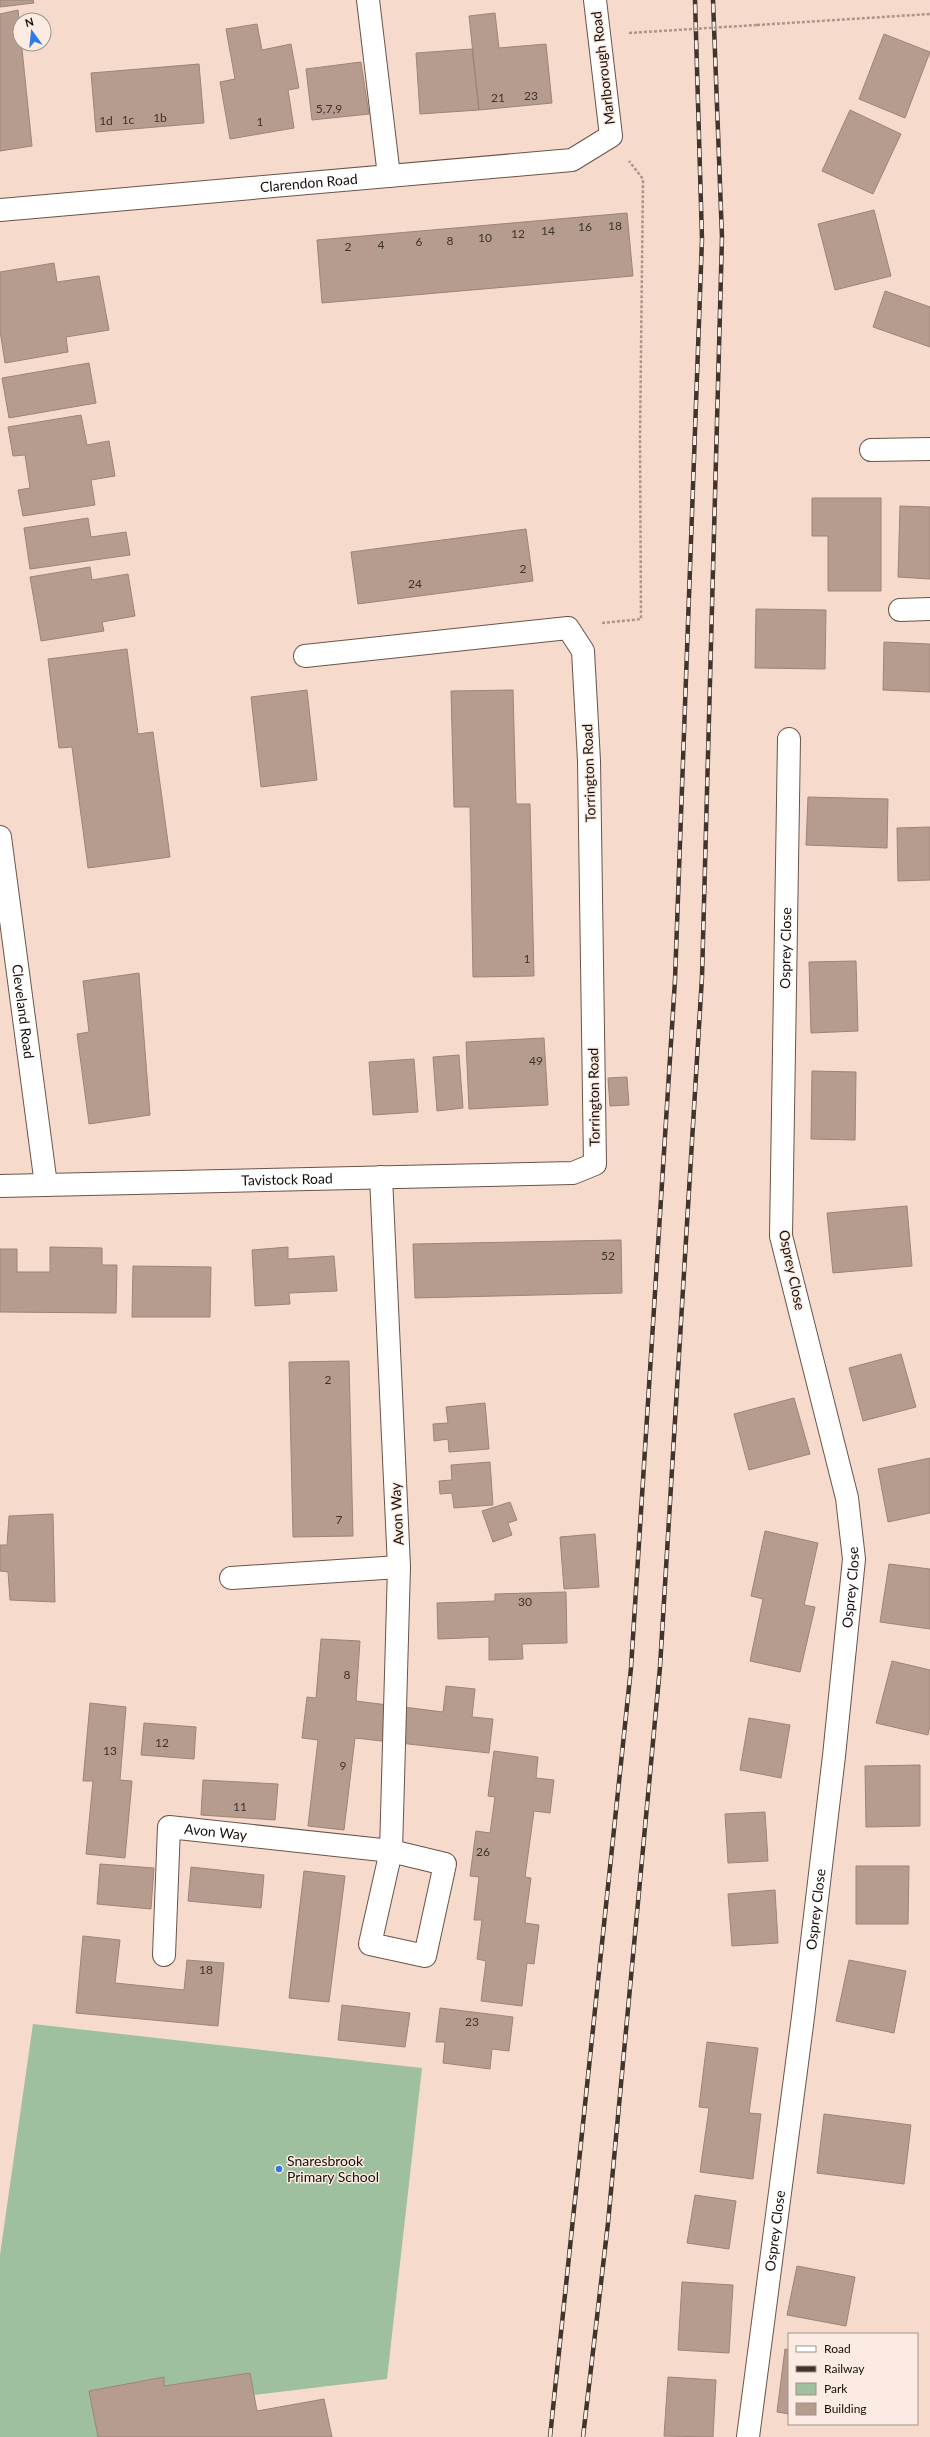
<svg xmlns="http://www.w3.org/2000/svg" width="930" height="2437" viewBox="0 0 930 2437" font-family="Lato,sans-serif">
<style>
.green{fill:#9ec09f}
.building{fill:#b59c8f;stroke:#9c8477}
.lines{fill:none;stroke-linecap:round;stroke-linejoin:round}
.minor-casing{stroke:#6a5448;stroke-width:24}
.path{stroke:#ab968b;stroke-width:2.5;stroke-dasharray:3 2;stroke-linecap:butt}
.minor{stroke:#fff;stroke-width:22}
.rail-casing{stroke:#40342d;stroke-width:4.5}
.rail{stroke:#fbebe2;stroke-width:3;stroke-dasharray:9;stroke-linecap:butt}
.path-bridge{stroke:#ab968b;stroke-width:2.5;stroke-dasharray:3 2;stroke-linecap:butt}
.poi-dot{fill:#2d7be7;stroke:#fbebe2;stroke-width:1.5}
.labels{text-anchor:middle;stroke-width:3;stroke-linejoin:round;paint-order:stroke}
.number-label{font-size:12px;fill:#3e322a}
.street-label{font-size:14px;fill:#160e09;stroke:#fbebe2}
.poi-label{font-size:14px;fill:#160e09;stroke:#fbebe2;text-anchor:start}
</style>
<rect width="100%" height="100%" fill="#f6dbcd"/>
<path class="green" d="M33,2024L422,2068L387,2379L254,2395L250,2373L164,2386L163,2377L89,2391L98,2437H0V2255Z"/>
<path class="building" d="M0,0H33L34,3L0,7Z
M18,10L32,146L0,151V14Z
M495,13L499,48L546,44L552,103L479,110L469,16Z
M257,24L262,50L291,44L299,88L288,90L294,128L230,139L220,82L235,79L226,29Z
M884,34L930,52L905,118L859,99Z
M472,49L479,110L420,114L416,53Z
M361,62L369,114L312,120L306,69Z
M199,64L204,123L96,132L91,73Z
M850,110L901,134L873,194L822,171Z
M874,210L891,276L835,290L818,224Z
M627,213L633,276L322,303L317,240Z
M54,263L57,282L99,276L109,330L66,337L68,352L5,363L0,331V272Z
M885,291L930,307V347L873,327Z
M89,363L96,403L9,418L2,378Z
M81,415L87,445L109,441L115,476L91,480L95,505L23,516L18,490L30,488L25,455L13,456L8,427Z
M812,498H881V591H828V536H812Z
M900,506L930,507V579L898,577Z
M88,518L91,537L126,532L130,555L30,569L24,528Z
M526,529L533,581L358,604L351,552Z
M90,567L92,580L128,574L135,616L102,622L104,631L41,641L30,577Z
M756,609L826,610L825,669L755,668Z
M884,642L930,644V692L883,690Z
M127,649L138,734L153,732L170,857L88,868L72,747L59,748L48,659Z
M307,690L317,780L261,787L251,697Z
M513,690L516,804H530L534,976L473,977L470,807H454L451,691Z
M808,797L888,799L887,848L806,845Z
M930,827V880L898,881L897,828Z
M856,961L858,1031L811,1033L809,962Z
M139,973L150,1115L89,1124L77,1034L89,1032L83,981Z
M544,1038L548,1105L469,1109L466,1042Z
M459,1055L463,1108L437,1111L433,1057Z
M414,1059L418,1112L373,1115L369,1062Z
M812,1071L856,1072L855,1140L811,1139Z
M627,1077L629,1105L610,1106L608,1078Z
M907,1206L912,1266L833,1273L827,1213Z
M621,1240L622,1293L415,1298L413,1244Z
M50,1247L102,1248V1265H117L116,1313L0,1312V1249H17V1272H50Z
M288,1247V1259L334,1256L337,1291L289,1293L290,1304L255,1306L252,1250Z
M133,1266L211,1267L210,1317H132Z
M901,1354L916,1407L863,1421L849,1368Z
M349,1361L353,1536L293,1537L289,1362Z
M794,1398L810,1454L749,1470L734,1414Z
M485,1403L489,1449L449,1452L448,1439L434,1441L433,1424L448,1423L446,1407Z
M930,1458V1513L888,1522L878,1469Z
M490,1462L493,1505L454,1508L452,1493L440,1494L439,1481L452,1480L451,1465Z
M510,1502L517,1520L508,1523L512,1535L493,1542L482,1511Z
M53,1514L55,1602L10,1600L8,1572L0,1571V1545H7L9,1516Z
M765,1531L818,1543L804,1605L815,1607L800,1672L750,1661L763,1599L751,1596Z
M595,1534L599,1587L564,1589L560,1537Z
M889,1564L930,1569V1629L880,1622Z
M566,1592L567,1643L522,1644L523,1659L489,1660V1637L438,1639L437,1603L495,1601V1594Z
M321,1639L360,1641L356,1701L443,1712L446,1686L475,1689L472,1717L493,1719L489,1753L355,1738L344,1830L308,1826L318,1740L302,1738L307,1697L316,1698Z
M892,1661L930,1670V1726L928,1735L876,1723Z
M90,1703L126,1707L120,1780L132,1781L125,1858L86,1854L93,1781H83Z
M749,1718L790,1725L781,1778L740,1770Z
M144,1723L196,1727L194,1759L141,1755Z
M494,1751L538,1757L536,1778L554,1780L550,1813L534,1811L525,1877L531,1878L525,1923L539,1925L534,1964L527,1963L522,2006L481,2001L486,1961L477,1959L482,1920H474L479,1877L470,1876L476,1831L490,1833L495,1797L488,1796Z
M920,1765V1826L866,1827L865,1766Z
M203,1780L278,1784L275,1820L201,1815Z
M765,1812L768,1861L728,1863L725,1814Z
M100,1864L154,1868L151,1909L97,1904Z
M856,1866H909L908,1924H856Z
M191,1867L264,1875L261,1908L188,1901Z
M304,1871L345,1876L329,2002L289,1998Z
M775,1890L778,1943L732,1946L728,1894Z
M83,1936L120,1940L115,1983L184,1990L187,1960L224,1963L218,2026L76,2013Z
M849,1960L906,1971L894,2033L836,2021Z
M342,2005L410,2013L405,2047L338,2040Z
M440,2008L513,2017L509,2051L492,2049L490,2069L443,2063L445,2042H436Z
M707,2042L758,2048L749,2113L761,2114L753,2179L700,2172L709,2108L699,2107Z
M824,2114L911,2125L904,2184L817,2173Z
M695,2195L736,2201L729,2249L687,2243Z
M797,2266L855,2277L846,2326L787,2315Z
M682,2282L733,2285L729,2353L678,2350Z
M785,2349L789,2350V2414L777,2412Z
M250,2373L257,2411L324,2399L332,2437H98L89,2391L164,2377V2386Z
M668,2377L716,2380L713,2437L664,2436Z"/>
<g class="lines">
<g class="minor-casing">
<g id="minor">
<path d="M368,0L389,176"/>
<path id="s1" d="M0,210L572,160L611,136L595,0"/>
<path d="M871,450L930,449"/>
<path d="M900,610L930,609"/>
<path id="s2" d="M0,837L46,1185"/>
<path id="s3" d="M0,1186L573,1173L595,1164L589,761L583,651L568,628L305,656"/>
<path d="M231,1578L399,1567"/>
<path d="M391,1851L445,1864L425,1956L370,1944Z"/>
<path id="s4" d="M164,1955L169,1827L391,1851L399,1567L381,1177"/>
<path id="s5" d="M748,2437L803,2017L834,1756L854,1559L847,1498L781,1236L789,739"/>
</g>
</g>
<path class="path" d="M757,25L930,14
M629,33L644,32
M602,623L641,619L640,440L643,179L629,161"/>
<use href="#minor" class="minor"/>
<g class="rail-casing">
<path id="rail" d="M550,2437L631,1668L675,980L702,239L695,0
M583,2437L608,2223L660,1667L702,977L722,237L713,0"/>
</g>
<use href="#rail" class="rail"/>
<path class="path-bridge" d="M644,32L757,25"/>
</g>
<circle class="poi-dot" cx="279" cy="2169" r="4"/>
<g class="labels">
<g class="number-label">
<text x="531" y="100">23</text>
<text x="498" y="102">21</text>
<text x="329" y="113">5,7,9</text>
<text x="160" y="122">1b</text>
<text x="128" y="124">1c</text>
<text x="106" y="125">1d</text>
<text x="260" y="126">1</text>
<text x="615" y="230">18</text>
<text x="585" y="231">16</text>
<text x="548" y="235">14</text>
<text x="518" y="238">12</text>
<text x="485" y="242">10</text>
<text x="450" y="245">8</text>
<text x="419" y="246">6</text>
<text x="381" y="249">4</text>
<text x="348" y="251">2</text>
<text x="523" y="573">2</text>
<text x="415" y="588">24</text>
<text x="527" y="963">1</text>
<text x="536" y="1065">49</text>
<text x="608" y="1260">52</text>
<text x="328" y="1384">2</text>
<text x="339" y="1524">7</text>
<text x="525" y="1606">30</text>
<text x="347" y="1679">8</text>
<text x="162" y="1747">12</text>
<text x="110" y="1755">13</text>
<text x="343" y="1770">9</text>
<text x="240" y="1811">11</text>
<text x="483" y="1856">26</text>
<text x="206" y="1974">18</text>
<text x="472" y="2026">23</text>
</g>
<g class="street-label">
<text transform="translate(603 68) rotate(-97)" y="5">Marlborough Road</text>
<text dy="5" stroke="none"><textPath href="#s1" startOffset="310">Clarendon Road</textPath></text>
<text transform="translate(589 773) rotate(-92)" y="5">Torrington Road</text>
<text dy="5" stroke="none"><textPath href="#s5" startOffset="1504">Osprey Close</textPath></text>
<text dy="5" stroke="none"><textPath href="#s2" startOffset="176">Cleveland Road</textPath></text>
<text transform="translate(594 1097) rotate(-91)" y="5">Torrington Road</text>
<text dy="5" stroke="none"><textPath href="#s3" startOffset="287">Tavistock Road</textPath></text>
<text transform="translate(792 1270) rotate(78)" y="5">Osprey Close</text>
<text transform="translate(397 1514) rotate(-93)" y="5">Avon Way</text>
<text dy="5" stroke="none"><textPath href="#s5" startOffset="856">Osprey Close</textPath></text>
<text dy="5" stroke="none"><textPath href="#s4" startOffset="175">Avon Way</textPath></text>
<text dy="5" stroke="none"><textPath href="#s5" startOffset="532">Osprey Close</textPath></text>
<text dy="5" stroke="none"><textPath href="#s5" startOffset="208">Osprey Close</textPath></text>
</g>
<g class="poi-label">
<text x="287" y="2166">Snaresbrook<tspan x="287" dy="16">Primary School</tspan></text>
</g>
</g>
<rect x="788" y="2333" width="130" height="92" fill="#fbebe2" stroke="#9f938b"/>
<rect x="796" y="2346" width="20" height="6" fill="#ffffff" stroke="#9f938b"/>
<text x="824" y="2353" font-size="12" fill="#160e09">Road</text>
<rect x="796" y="2366" width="20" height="6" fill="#40342d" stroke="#9f938b"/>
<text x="824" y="2373" font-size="12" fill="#160e09">Railway</text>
<rect x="796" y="2383" width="20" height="12" fill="#9ec09f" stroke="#9f938b"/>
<text x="824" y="2393" font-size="12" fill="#160e09">Park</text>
<rect x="796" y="2403" width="20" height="12" fill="#b59c8f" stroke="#9f938b"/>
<text x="824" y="2413" font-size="12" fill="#160e09">Building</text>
<g transform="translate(32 32) rotate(345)"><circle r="19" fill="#fbebe2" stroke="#9f938b"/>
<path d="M0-3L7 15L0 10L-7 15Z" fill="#2d7be7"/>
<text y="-6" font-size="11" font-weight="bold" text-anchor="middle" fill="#160e09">N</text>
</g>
</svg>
